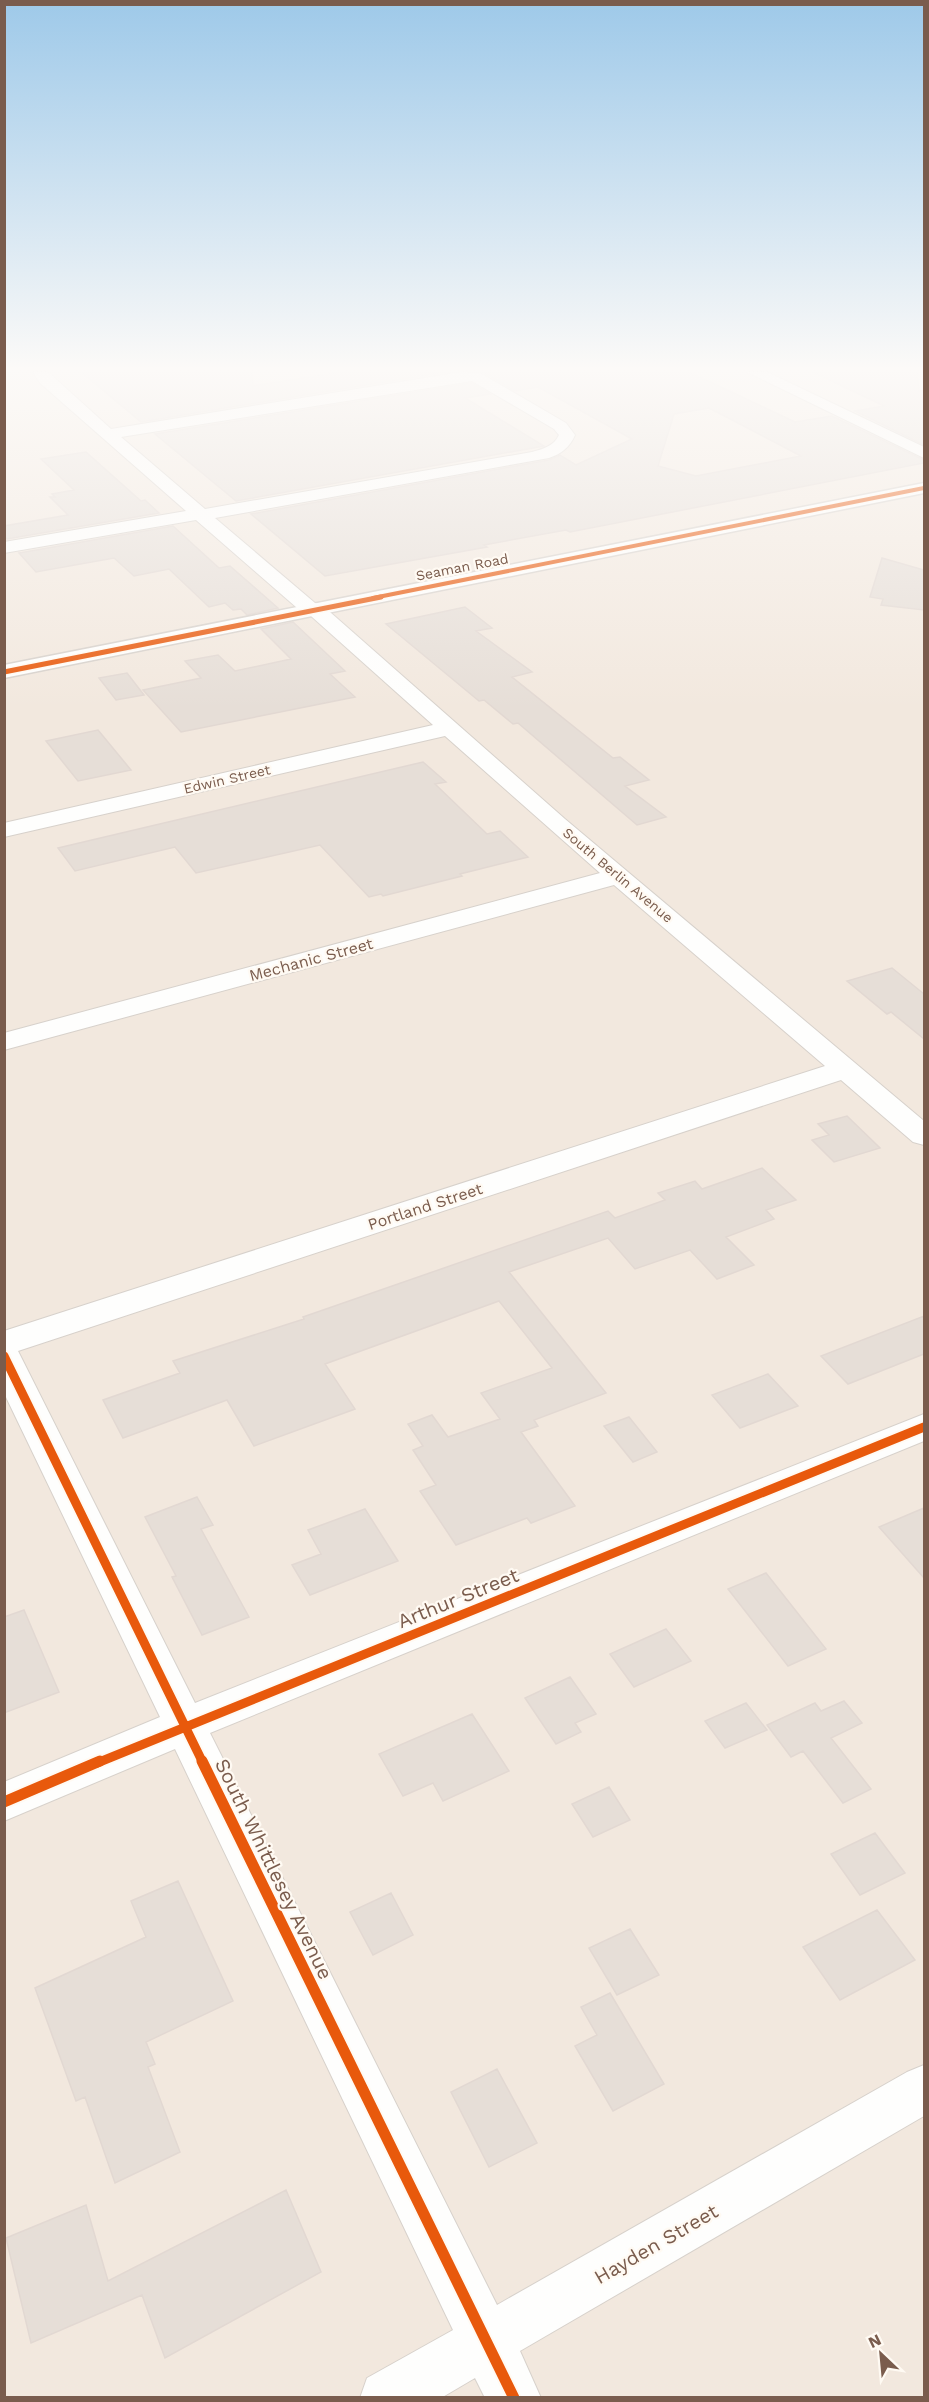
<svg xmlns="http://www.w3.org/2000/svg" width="929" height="2402" viewBox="0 0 929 2402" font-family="'Work Sans',sans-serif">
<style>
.residential{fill:#f2e8de}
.building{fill:#e6ded7;stroke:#e2d8d2;stroke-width:1.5;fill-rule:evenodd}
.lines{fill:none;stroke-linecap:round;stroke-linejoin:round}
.minor-casing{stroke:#d7d1cb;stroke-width:2}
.tertiary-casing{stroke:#d7d1cb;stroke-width:3}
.minor{fill:#fefefd;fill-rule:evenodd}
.tertiary{fill:#fefefd;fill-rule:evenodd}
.cycleway-far3-casing{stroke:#fffaf3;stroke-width:6}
.cycleway-far2-casing{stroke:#fffaf3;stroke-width:8}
.cycleway-far1-casing{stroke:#fffaf3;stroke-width:13}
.cycleway-casing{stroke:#fffaf3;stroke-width:15}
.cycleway-far3{stroke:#e8590c;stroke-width:4}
.cycleway-far2{stroke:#e8590c;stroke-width:5}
.cycleway-far1{stroke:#e8590c;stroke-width:9}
.cycleway{stroke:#e8590c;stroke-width:11}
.labels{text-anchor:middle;stroke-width:4.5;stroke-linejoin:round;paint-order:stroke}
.far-street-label{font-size:14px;fill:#7a5c4d;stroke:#fffaf3}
.street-label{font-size:16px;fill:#7a5c4d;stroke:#fffaf3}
.near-street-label{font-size:20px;fill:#7a5c4d;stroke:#fffaf3}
</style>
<rect width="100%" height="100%" fill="#f9f5f0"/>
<path class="residential" d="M5,372H924V2397H5Z"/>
<path class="building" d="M81,372H252L253,386L341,372H445L141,422Z
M483,372H689L795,422L832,416L924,460V463L570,532L566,530L484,545L487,547L325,576L251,514L549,460L560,455L576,465L632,439L538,387L515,391ZM709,408L801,456L696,476L658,466L674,414Z
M813,372H917L919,391L924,390V445L855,411L884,406Z
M472,383L490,394L465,398L544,446L236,501L155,434Z
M86,452L141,501L145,500L159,513L7,539L4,536V526L68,515L50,497H55L52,494L74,490L41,459Z
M173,526L219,568L230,566L278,608L247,615L241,609L233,610L225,603L209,607L169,569L134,576L114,558L36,572L19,553Z
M882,558L924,570V610L881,605L883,599L870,597Z
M465,607L492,628L476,631L532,672L512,677L613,758L620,757L649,780L625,786L666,817L637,825L518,723L513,724L484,700L479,701L386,624Z
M293,622L345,671L330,674L355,697L181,732L143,690L201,678L185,661L218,655L235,671L291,659L261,629Z
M127,673L144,695L116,700L99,678Z
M98,730L131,770L78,781L46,741Z
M423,762L446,782L435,784L487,834L500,831L528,857L460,874L462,876L383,896L381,894L369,897L320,845L196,873L175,847L75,871L58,848Z
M892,968L924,994V1039L891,1012L887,1014L847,981Z
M847,1116L880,1148L834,1162L812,1140L829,1135L818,1124Z
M762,1168L796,1200L766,1210L774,1219L726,1237L754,1265L717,1279L690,1250L635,1269L608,1238L509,1272L606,1393L534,1420L538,1426L521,1432L575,1506L531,1523L527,1518L456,1545L420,1491L436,1485L413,1450L423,1446L408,1424L432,1415L448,1437L500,1419L481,1393L552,1368L499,1301L325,1364L355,1409L254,1446L227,1400L123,1438L103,1400L180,1373L173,1361L304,1319L303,1317L608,1211L615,1218L665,1200L658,1193L695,1181L702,1189Z
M924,1316V1354L848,1384L821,1356Z
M768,1374L798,1406L740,1428L712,1395Z
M629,1417L657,1452L633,1462L604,1426Z
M197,1497L213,1525L201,1529L249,1617L202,1635L172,1577L176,1576L145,1517Z
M924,1508V1578L879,1527Z
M365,1509L398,1561L310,1595L292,1565L321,1554L308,1530Z
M766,1573L826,1649L788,1666L728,1589Z
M24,1610L59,1692L4,1713V1617Z
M666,1629L691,1661L634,1687L610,1654Z
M570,1677L596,1714L575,1723L581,1732L556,1744L525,1698Z
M844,1701L862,1723L831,1738L871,1789L843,1803L803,1751L791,1757L767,1725L815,1703L821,1711Z
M746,1703L767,1730L725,1748L705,1721Z
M472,1714L509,1771L443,1801L433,1783L403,1796L379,1754Z
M609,1787L630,1820L593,1837L572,1804Z
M875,1833L905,1873L860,1895L831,1854Z
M178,1881L233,2001L146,2042L155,2064L148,2067L180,2152L115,2183L85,2097L76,2101L35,1988L146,1937L131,1901Z
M391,1893L413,1935L373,1955L350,1912Z
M877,1910L915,1960L840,2000L803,1947Z
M630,1929L659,1975L617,1995L589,1948Z
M610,1993L664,2084L613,2111L575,2046L597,2035L581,2007Z
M497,2069L537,2143L489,2167L451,2092Z
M286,2190L321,2272L165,2358L142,2295L31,2343L6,2238L86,2205L108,2281Z"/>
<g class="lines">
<g class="minor-casing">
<path id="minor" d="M33,372H48L111,429L461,372L480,373L566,423L575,435C570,447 561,454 549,458L215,518L315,603L322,605L565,819L924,1121V1145L913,1142L841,1080L18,1351L195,1703L924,1414V1441L210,1733L497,2305L907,2072L924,2065V2116L520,2351L541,2398H485L475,2378L441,2398H360L367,2378L453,2330L175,1749L4,1821V1782L160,1717L4,1393V1331L825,1066L614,885L4,1050V1033L600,873L445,736L4,837V823L433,725L311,616L304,614L196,520L4,553V542L186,511L40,383ZM472,381L554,429L559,435C554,446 543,449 532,452L205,509L121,437Z
M747,372H767L924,447V458Z"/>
</g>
<g class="tertiary-casing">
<path id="tertiary" d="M924,483V493L4,678V665Z"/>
</g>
<use href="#minor" class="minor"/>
<use href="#tertiary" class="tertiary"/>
<g class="cycleway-far3-casing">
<path id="cycleway-far3" d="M373,598L924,488"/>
</g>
<g class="cycleway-far2-casing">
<path id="cycleway-far2" d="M4,672L381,597"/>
</g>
<g class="cycleway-far1-casing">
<path id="cycleway-far1" d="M4,1356L203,1763
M97,1763L924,1427"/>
</g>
<g class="cycleway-casing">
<path id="cycleway" d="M202,1761L514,2398
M4,1802L100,1761"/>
</g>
<use href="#cycleway-far3" class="cycleway-far3"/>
<use href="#cycleway-far2" class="cycleway-far2"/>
<use href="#cycleway-far1" class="cycleway-far1"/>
<use href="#cycleway" class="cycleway"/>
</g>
<linearGradient id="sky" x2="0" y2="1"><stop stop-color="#9ec9e9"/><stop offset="0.52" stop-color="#fcfaf8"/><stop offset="1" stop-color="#fcfaf8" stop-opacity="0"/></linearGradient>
<rect width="929" height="709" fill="url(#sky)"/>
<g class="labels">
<g class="far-street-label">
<text transform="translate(462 567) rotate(-11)" y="5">Seaman Road</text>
<text transform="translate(227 779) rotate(-13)" y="5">Edwin Street</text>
<text transform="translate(618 875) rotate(40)" y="5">South Berlin Avenue</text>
</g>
<g class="street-label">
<text transform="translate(311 959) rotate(-15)" y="6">Mechanic Street</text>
<text transform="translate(425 1206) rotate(-18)" y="6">Portland Street</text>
</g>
<g class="near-street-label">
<text transform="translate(458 1598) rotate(-22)" y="7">Arthur Street</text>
<text transform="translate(274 1869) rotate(64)" y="7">South Whittlesey Avenue</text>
<text transform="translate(656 2244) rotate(-30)" y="7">Hayden Street</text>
</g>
</g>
<rect width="929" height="2402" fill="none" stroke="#7a5c4d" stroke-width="12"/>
<g transform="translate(881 2354) rotate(334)" stroke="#fffaf3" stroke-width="4.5" paint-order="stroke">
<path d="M0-4.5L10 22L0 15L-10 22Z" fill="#7a5c4d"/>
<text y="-9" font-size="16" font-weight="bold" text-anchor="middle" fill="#7a5c4d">N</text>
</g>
</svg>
